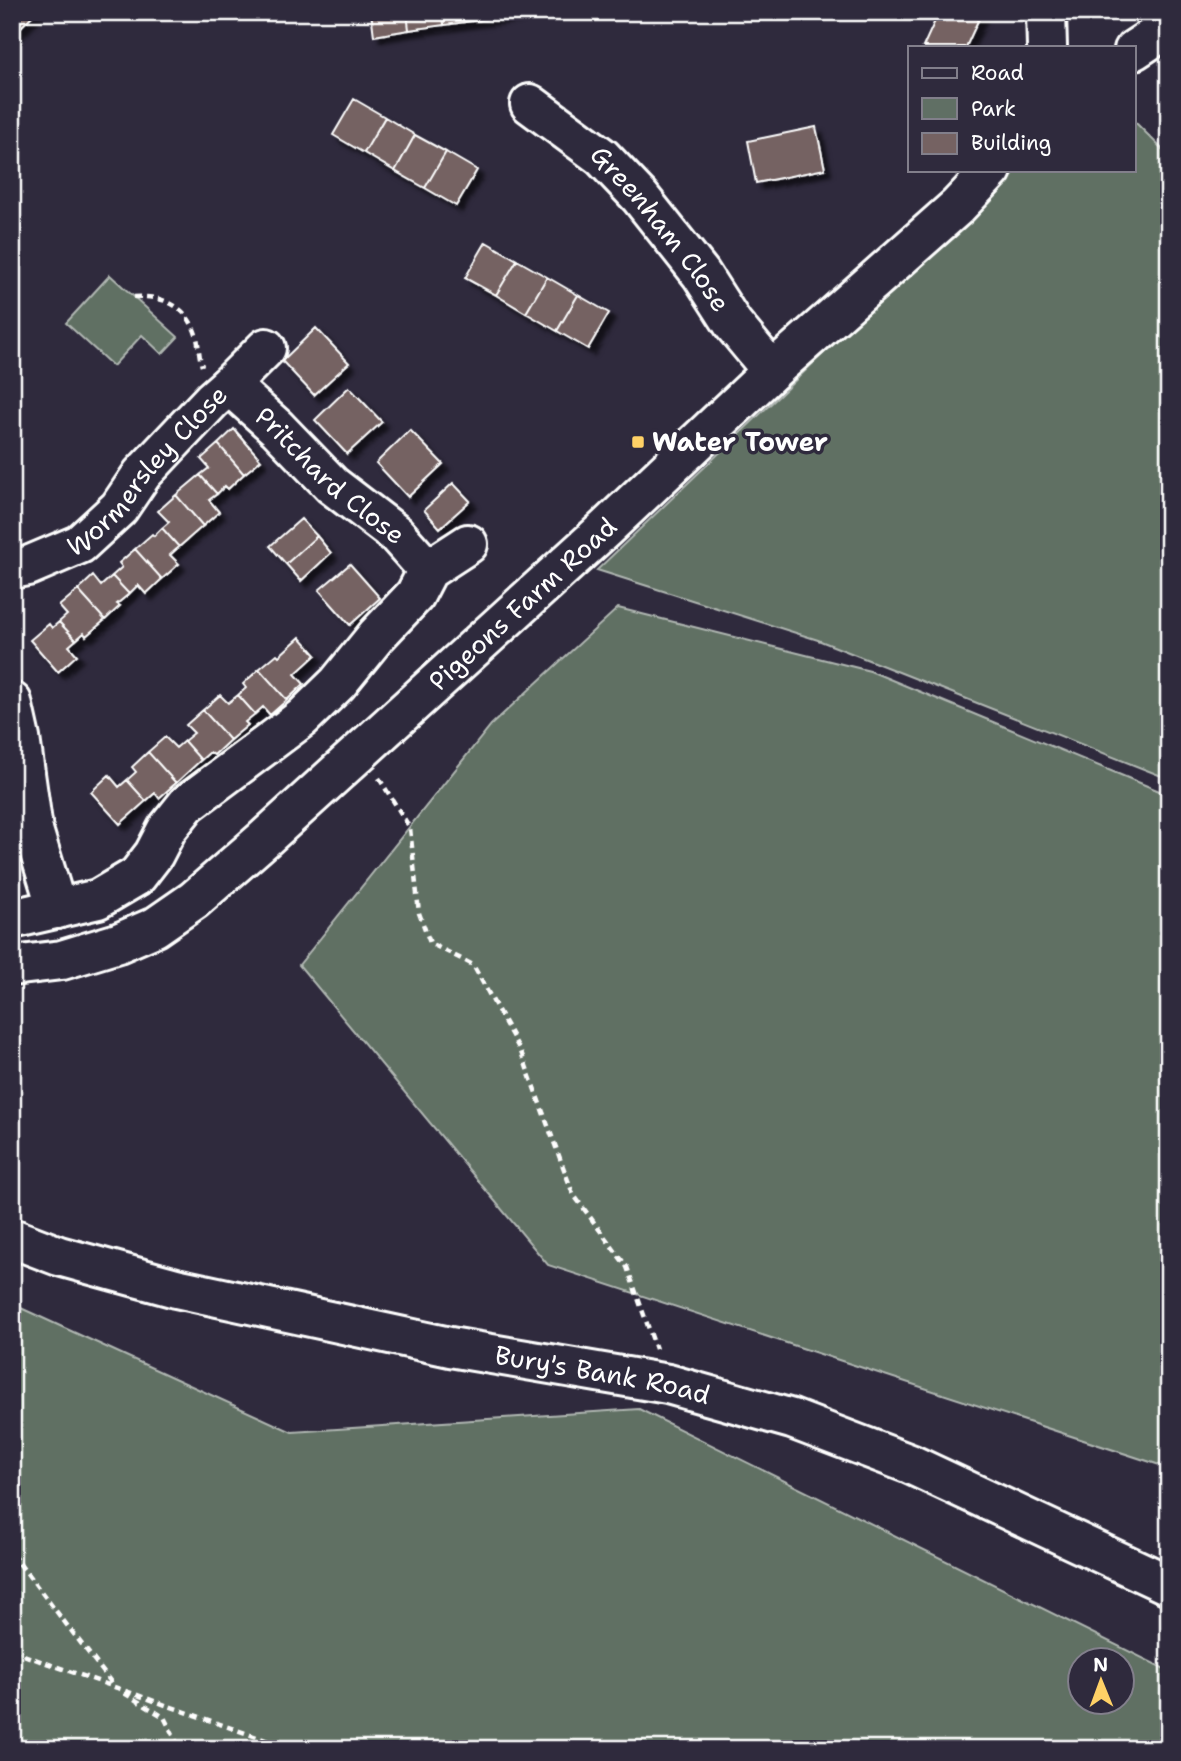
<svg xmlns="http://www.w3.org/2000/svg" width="1181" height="1761" viewBox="0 0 1181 1761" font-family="'Shantell Sans',sans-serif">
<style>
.green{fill:#606f64;stroke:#b0b7b2;stroke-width:2;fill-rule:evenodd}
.building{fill:#756262;stroke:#fff;stroke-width:2;filter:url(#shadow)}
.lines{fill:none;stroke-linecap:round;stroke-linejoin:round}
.minor-casing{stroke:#fff;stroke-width:44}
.path{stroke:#fff;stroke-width:4.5;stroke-dasharray:7 5;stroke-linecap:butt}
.minor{stroke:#2f2a3d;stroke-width:38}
.poi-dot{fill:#ffd166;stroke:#2f2a3d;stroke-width:2.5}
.labels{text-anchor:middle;stroke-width:7;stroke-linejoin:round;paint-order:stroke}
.street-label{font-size:26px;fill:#fff;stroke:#2f2a3d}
.poi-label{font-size:26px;font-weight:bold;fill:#fff;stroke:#2f2a3d;text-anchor:start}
</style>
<defs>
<filter id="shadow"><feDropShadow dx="6" dy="6" stdDeviation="2" flood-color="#0009"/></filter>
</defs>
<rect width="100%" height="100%" fill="#2f2a3d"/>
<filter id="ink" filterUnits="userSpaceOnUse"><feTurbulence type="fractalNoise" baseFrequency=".0143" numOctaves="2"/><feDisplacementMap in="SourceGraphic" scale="14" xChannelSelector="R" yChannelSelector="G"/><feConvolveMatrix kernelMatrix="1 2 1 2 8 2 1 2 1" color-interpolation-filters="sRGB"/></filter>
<g filter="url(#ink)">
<path class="green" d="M1134,121L1169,156V779L818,640L597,570L1015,170H1134Z
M110,275L178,337L162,354L142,335L113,366L66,323Z
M618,608L870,671L1169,795V1468L548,1265L299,965L491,725Z
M12,1304L292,1432L639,1409L1169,1671V1749H12ZM1080,1660H1122V1702H1080Z"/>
<path class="building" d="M12,12H36L12,36Z
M371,12H407L409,30L374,36Z
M407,12H443L444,25L409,30Z
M443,12H479L480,20L444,25Z
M479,12H514L515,15L480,20Z
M939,12H982L966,47H923Z
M354,99L385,117L364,153L333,135Z
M385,117L415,135L395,171L364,153Z
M816,127L825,169L756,183L748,141Z
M415,135L446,152L425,188L395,171Z
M446,152L477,170L456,206L425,188Z
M486,242L517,260L496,295L465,278Z
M517,260L547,277L526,313L496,295Z
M547,277L578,295L557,331L526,313Z
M578,295L609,313L588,349L557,331Z
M316,328L349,363L314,395L282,361Z
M349,387L382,422L347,454L315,420Z
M234,429L261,460L244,474L218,444Z
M410,430L443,464L408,497L376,463Z
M218,444L244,474L228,489L225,486L217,494L200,475L209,468L201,459Z
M200,475L217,494L209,500L219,512L203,526L176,495Z
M453,483L470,501L440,528L424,510Z
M176,495L203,526L179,547L162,528L169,522L158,511Z
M301,519L317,536L286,564L270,546Z
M162,528L179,547L170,555L179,564L162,579L135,549L152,534L154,536Z
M317,536L331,553L301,581L286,564Z
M135,549L162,579L146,594L138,585L129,594L112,576L122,567L119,563Z
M350,564L380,598L350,625L319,590Z
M93,576L101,586L112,576L129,594L117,604L120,606L105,620L78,590Z
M78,590L105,620L86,636L84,633L76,640L59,622L67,615L59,606Z
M59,622L76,640L69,646L77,655L58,672L30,640L49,624L52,628Z
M300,637L316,655L295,674L304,684L287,700L259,669L277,654L279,656Z
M259,669L287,700L270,715L263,707L255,714L238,695L246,688L243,684Z
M220,695L228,703L238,695L255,714L245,722L248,725L230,740L203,710Z
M203,710L230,740L214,755L210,752L201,760L184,741L194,733L186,725Z
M165,737L176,748L184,741L201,760L176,783L148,752Z
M148,752L176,783L159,798L155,793L146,801L127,780L136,772L132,767Z
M109,775L119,787L127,780L146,801L120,824L91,792Z"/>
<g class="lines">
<g class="minor-casing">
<g id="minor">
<path d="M1046,12L1047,47"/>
<path d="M1134,50L1169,27"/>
<path id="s1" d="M530,104L602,157L640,197L701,274L733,324L772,371"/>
<path id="s2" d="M229,385L277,428L332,485L396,534L428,570"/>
<path id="s3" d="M12,569L28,566L80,544L119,508L142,474L212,400L229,385L266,348"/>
<path d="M12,702L20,738L33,830L57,909"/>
<path d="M12,919L98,899L137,876L154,854L167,829L187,804L302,718L338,683L377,635L415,595L428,570L468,544"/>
<path id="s4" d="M12,966L62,960L118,943L155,927L194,900L263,840L605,529L772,371L957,207L992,170"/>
<path id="s5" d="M12,1238L59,1256L176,1288L450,1347L668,1384L792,1419L910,1464L1169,1585"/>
</g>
</g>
<path class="path" d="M134,297C164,295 189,307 197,338C199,347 199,357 202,366
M379,778L410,828L419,913L430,943L473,965L521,1052L573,1194L627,1267L656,1349
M12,1554L114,1686
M12,1651L291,1749
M124,1693L164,1717L180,1749"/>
<use href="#minor" class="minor"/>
</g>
</g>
<rect class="poi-dot" x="631" y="435" width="14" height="14" rx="3.5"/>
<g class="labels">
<g class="street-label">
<text dy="9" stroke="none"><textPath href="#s1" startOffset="182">Greenham Close</textPath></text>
<text dy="9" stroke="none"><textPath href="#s3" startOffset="172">Wormersley Close</textPath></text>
<text dy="9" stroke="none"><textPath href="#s2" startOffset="136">Pritchard Close</textPath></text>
<text dy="9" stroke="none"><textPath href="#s4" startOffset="639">Pigeons Farm Road</textPath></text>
<text dy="9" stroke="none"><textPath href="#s5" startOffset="607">Bury's Bank Road</textPath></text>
</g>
<g class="poi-label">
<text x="652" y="451">Water Tower</text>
</g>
</g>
<rect width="1181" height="1761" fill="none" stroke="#2f2a3d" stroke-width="42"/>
<rect x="21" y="21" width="1139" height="1719" fill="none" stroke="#fff" stroke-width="2.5" filter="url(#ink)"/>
<rect x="908" y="46" width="228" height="126" fill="#2f2a3d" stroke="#827f8b" stroke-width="2"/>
<rect x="922" y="68" width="35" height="10" fill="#2f2a3d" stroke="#827f8b" stroke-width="2"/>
<text x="971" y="80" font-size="21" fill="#ffffff">Road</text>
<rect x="922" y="98" width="35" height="21" fill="#606f64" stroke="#827f8b" stroke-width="2"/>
<text x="971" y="116" font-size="21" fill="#ffffff">Park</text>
<rect x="922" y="133" width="35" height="21" fill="#756262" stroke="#827f8b" stroke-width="2"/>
<text x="971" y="150" font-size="21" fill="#ffffff">Building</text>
<g transform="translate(1101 1681) rotate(359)"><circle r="33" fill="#2f2a3d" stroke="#827f8b" stroke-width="2"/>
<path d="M0-5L12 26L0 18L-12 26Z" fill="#ffd166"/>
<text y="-10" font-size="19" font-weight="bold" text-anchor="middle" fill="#ffffff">N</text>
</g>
</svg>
